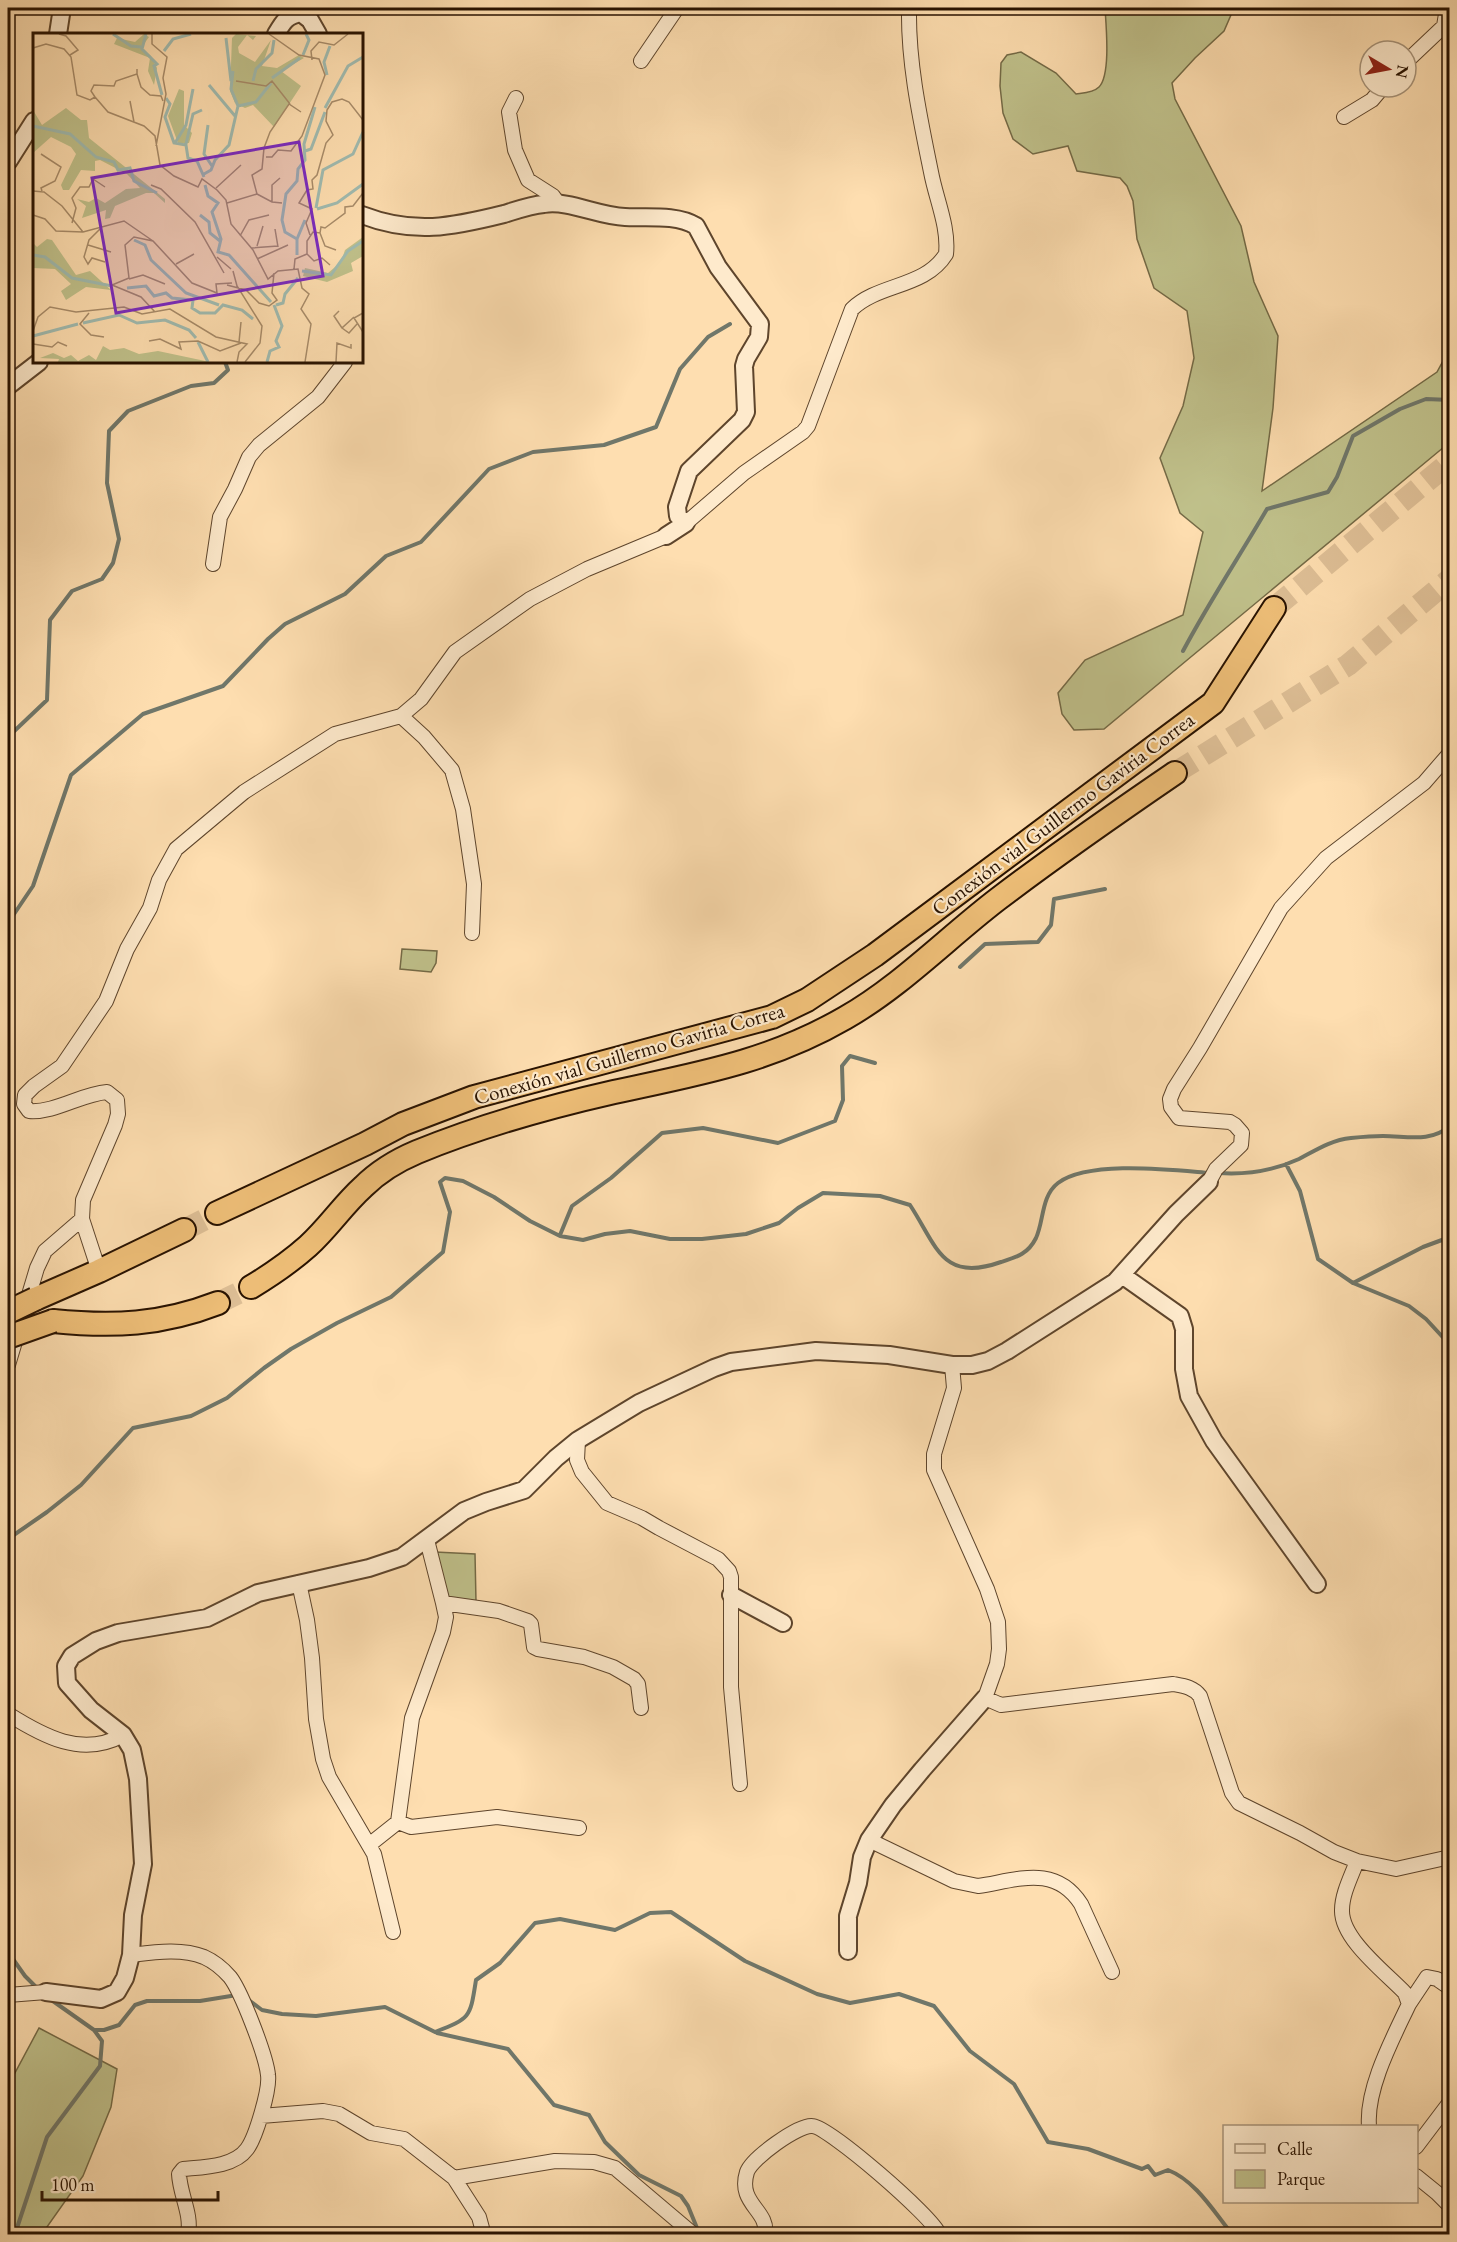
<svg xmlns="http://www.w3.org/2000/svg" width="1457" height="2242" viewBox="0 0 1457 2242" font-family="'EB Garamond',serif">
<style>
.green{fill:#c0c18b;stroke:#746a46;stroke-width:1.5}
.lines{fill:none;stroke-linecap:round;stroke-linejoin:round}
.stream{stroke:#70776a;stroke-width:4}
.trunk-tunnel{stroke:#debf96;stroke-width:22;stroke-dasharray:22 11;stroke-linecap:butt}
.minor-casing{stroke:#5e452c;stroke-width:16}
.tertiary-casing{stroke:#5e452c;stroke-width:20}
.trunk-casing{stroke:#281200;stroke-width:26}
.minor{stroke:#feeacc;stroke-width:14}
.tertiary{stroke:#feeacc;stroke-width:16}
.trunk{stroke:#efbf78;stroke-width:22}
.trunk-bridge-casing{stroke:#281200;stroke-width:26;stroke-linecap:butt}
.trunk-bridge{stroke:#efbf78;stroke-width:22}
.labels{text-anchor:middle;stroke-width:4.5;stroke-linejoin:round;paint-order:stroke}
.street-label{font-size:21px;fill:#281200;stroke:#feeacc}
.inset-river{fill:none;stroke:#a0bbb0;stroke-width:3}
.inset-road{fill:none;stroke:#a88c6a;stroke-width:1.5}
.view{fill:#7b2cbf;fill-opacity:0.15;stroke:#7b2cbf;stroke-width:3}
.inset-edge{fill:none;stroke:#281200;stroke-width:3}
</style>
<rect width="100%" height="100%" fill="#fedeb0"/>
<filter id="stains"><feTurbulence type="fractalNoise" baseFrequency=".00333" numOctaves="4"/><feColorMatrix values="0 0 0 0 .2 0 0 0 0 .09 0 0 0 0 .02 0 0 0 .5 -.17"/></filter>
<radialGradient id="worn" r=".72"><stop offset=".6" stop-color="#630" stop-opacity="0"/><stop offset="1" stop-color="#630" stop-opacity=".3"/></radialGradient>
<path class="green" d="M1105,8H1234L1224,31L1195,58L1172,83L1175,99L1241,226L1254,282L1278,336L1273,408L1262,491L1437,372L1449,350L1450,442L1104,729L1074,730L1062,714L1058,693L1085,660L1183,615L1203,532L1180,513L1160,458L1183,406L1194,358L1187,311L1154,288L1137,239L1133,201L1127,186L1120,178L1077,171L1068,146L1033,154L1013,139L1003,113L1000,86L1001,63L1007,55L1021,52L1056,73L1076,94C1083,93 1093,93 1099,87C1111,75 1106,25 1105,8Z
M402,949L437,951L436,963L431,972L400,969Z
M435,1552L475,1554L476,1602L447,1601Z
M39,2028L117,2069L111,2107L83,2176L42,2234H8V2086Z"/>
<g class="lines">
<path class="stream" d="M1183,651C1209,602 1239,557 1267,509L1328,492L1337,477L1353,436L1400,409L1426,399L1450,400
M8,737L47,700L50,620L72,591L102,579L113,563L119,539L107,483L109,431L128,411L191,386L214,383L228,370L225,362
M8,923L33,886L71,775L143,714L223,686L268,639L285,624L345,594L386,556L421,542L489,469L533,452L604,445L656,427L680,369L708,337L730,324
M960,967L985,944L1038,942L1051,925L1054,899L1105,889
M1286,1164L1300,1191L1318,1259L1353,1283L1409,1306L1426,1319L1450,1345
M1218,1173C1246,1175 1273,1171 1299,1159C1316,1150 1331,1140 1351,1138C1361,1137 1372,1136 1383,1136C1407,1136 1430,1143 1450,1126
M560,1235L572,1206L611,1178L662,1133L703,1128L778,1143L835,1121L843,1100L842,1066L850,1056L875,1063
M1353,1283L1423,1247L1450,1237
M8,1539L47,1512L81,1485L133,1428L191,1416L227,1398L264,1368L291,1349L337,1323L391,1297L443,1252L450,1212L440,1182L445,1178L463,1181L494,1197L530,1221L560,1236L583,1240L605,1234L630,1231L670,1239H702L746,1234L779,1223L798,1208L823,1193L880,1196L910,1205C937,1246 942,1283 1001,1262C1017,1257 1028,1254 1036,1238C1044,1221 1041,1196 1058,1183C1089,1160 1172,1170 1210,1173
M8,1952L25,1976L37,1988
M246,1998L262,2010L282,2014L316,2016L385,2007L435,2032C471,2018 470,2018 476,1980L500,1963L535,1923L560,1919L615,1930L650,1913L671,1912L745,1961L817,1994L850,2003L899,1994L934,2006L970,2051L1014,2084L1048,2142L1088,2149L1142,2169L1148,2166L1155,2175L1168,2170C1196,2181 1214,2212 1232,2234
M50,1999L94,2030H104L119,2025L135,2005L147,2001H200L237,1995
M437,2033L508,2049L554,2105L589,2115L605,2142L639,2175L681,2196L688,2206L697,2228
M15,2234L47,2137L100,2066L102,2041L94,2030"/>
<path class="trunk-tunnel" d="M1274,608L1450,462
M1175,773L1348,665L1450,579
M184,1230L217,1213
M218,1303L251,1287"/>
<g class="minor-casing">
<path id="minor" d="M641,61L677,8
M1406,62L1444,26L1447,8
M516,98L509,112L515,150L528,180L553,196L558,203
M1344,117L1372,100L1383,87
M686,523L744,473L803,432L808,426L852,309C879,283 925,288 946,254C949,227 936,199 931,172C920,118 908,63 909,8
M213,564L220,517L235,489L249,457L259,445L318,397L345,362
M401,716L424,737L452,770L463,809L474,884L472,933
M1209,1182L1216,1169L1241,1145L1242,1133L1235,1125L1230,1122L1179,1118L1171,1107L1170,1099L1174,1089L1200,1048L1281,908L1326,858L1424,783L1450,753
M99,1271L82,1219L83,1200L115,1125L118,1114L117,1100L107,1092C81,1094 55,1113 29,1111L24,1104L25,1095L34,1086L62,1066L106,1001L127,949L150,908L159,880L176,849L244,792L335,734L401,716L421,699L455,652L530,599L587,569L666,536
M8,1365L37,1268L45,1251L82,1219
M952,1365L954,1388L934,1454V1470L987,1589L998,1622L999,1649L997,1664L985,1698L1001,1705L1173,1684C1184,1686 1193,1687 1200,1696L1232,1793L1239,1803L1300,1833L1334,1852L1357,1861L1396,1869L1450,1857
M578,1440L577,1460L582,1472L607,1503L642,1518L659,1528L718,1559L729,1571L731,1577V1687L740,1784
M299,1583L307,1620L312,1658L316,1719L323,1759L329,1777L374,1854L393,1932
M443,1603L499,1611L528,1621L531,1624L534,1647L538,1649L584,1657L613,1667L634,1679L638,1684L641,1708
M8,1714C43,1736 82,1758 123,1735
M398,1822L412,1718L443,1632L446,1617L443,1603L427,1540
M869,1840L954,1881L978,1886C1018,1880 1055,1864 1081,1904L1112,1972
M369,1845L398,1822L411,1827L497,1817L579,1828
M1357,1861C1351,1877 1342,1894 1342,1910C1341,1939 1386,1973 1405,1993L1409,2004C1393,2038 1366,2088 1369,2126
M131,1955C155,1952 182,1948 204,1957C213,1961 223,1969 230,1977C241,1991 266,2055 268,2075C270,2089 256,2137 247,2149C234,2167 203,2167 183,2169L179,2174C180,2195 192,2214 188,2234
M8,1995L46,1992
M1409,2004L1427,1977L1437,1979L1450,1988
M261,2116L323,2111L339,2114L371,2133L404,2139L454,2178L479,2217L482,2228V2234
M1416,2147L1450,2102
M1416,2176L1437,2193L1450,2206
M454,2178L555,2161L594,2162L615,2168L693,2234
M765,2234C769,2210 737,2204 747,2172C752,2158 798,2125 812,2126C828,2126 933,2217 939,2234"/>
</g>
<g class="tertiary-casing">
<path id="tertiary" d="M58,34L62,8
M276,34C283,22 287,15 301,13L310,20L318,34
M8,162L34,121
M362,215C414,235 452,227 504,214C517,210 531,205 544,204C569,200 598,216 625,217C646,218 677,214 696,226L718,267L760,324L759,337L746,359L744,366L746,412L742,420L689,471L677,507L678,516L686,523L666,536
M8,386L39,362
M1122,1275L1180,1316L1184,1329V1369L1189,1396L1214,1441L1317,1584
M731,1595L783,1623
M848,1951V1916L858,1883L862,1857L869,1840L893,1805L922,1770L985,1698
M46,1992L101,1999L117,1992L125,1978L131,1955L133,1915L143,1864L138,1779L132,1750L123,1735L91,1710L67,1683L66,1666L72,1656L96,1641L118,1633L207,1618L258,1593L369,1568L402,1557L464,1511L486,1502L524,1490L556,1458L578,1440L639,1403L714,1368L731,1362L816,1351L889,1355L952,1365H972L988,1361L1007,1351L1115,1282L1176,1214L1209,1182"/>
</g>
<g class="trunk-casing">
<path id="trunk" d="M217,1213L365,1144L403,1124L474,1097L772,1017L807,1000L875,955L1213,703L1274,608
M251,1287C271,1275 290,1262 308,1246C328,1228 343,1205 363,1187C378,1172 398,1160 417,1152C480,1126 548,1107 614,1092C697,1074 769,1062 845,1018C901,986 947,938 998,899C1056,855 1115,814 1175,773
M35,1299L99,1271L184,1230
M53,1321C113,1327 161,1325 218,1303"/>
</g>
<use href="#minor" class="minor"/>
<use href="#tertiary" class="tertiary"/>
<use href="#trunk" class="trunk"/>
<g class="trunk-bridge-casing">
<path id="trunk-bridge" d="M8,1312L35,1299
M8,1337L53,1321"/>
</g>
<use href="#trunk-bridge" class="trunk-bridge"/>
</g>
<g class="labels">
<g class="street-label">
<text transform="translate(1063 814) rotate(-37)" y="7">Conexión vial Guillermo Gaviria Correa</text>
<text transform="translate(629 1054) rotate(-16)" y="7">Conexión vial Guillermo Gaviria Correa</text>
</g>
</g>
<g transform="translate(33 33)">
<rect width="330" height="330" fill="#fedeb0"/>
<path d="M111,1L116,4L108,15L118,23L124,35L121,52L115,38L117,25L81,11L84,5L102,9ZM203,1L223,3L220,7L214,2L205,14L206,20L222,29L238,7L229,33L244,35L266,22L271,25L248,38L268,53L241,94L220,72L212,75L202,70L197,58L199,5ZM146,56L151,58V92L159,100L156,110H145L135,83ZM33,75L48,87H54L56,105L132,166V170L121,160H113L82,173L77,185L72,186L73,177L49,185L53,173L44,166L56,169L63,165L72,170L93,156L107,155L94,141L67,127L62,128V138L48,137L36,157H30L28,152L43,121L38,114L18,104L0,120V77L9,92ZM330,204V223L318,230L320,238L294,249L270,243L272,235L295,240L308,229L312,217ZM14,206L19,207L43,242L57,238L78,257L53,254L33,267L28,258L38,251L22,236L0,235V210L4,214ZM70,313L77,317L91,315L106,321L125,318L177,329H25L26,326L7,325L20,320L31,325L38,322L45,328L56,322L63,327Z" fill="#c0c18b"/>
<path class="inset-river" d="M80,1L98,13L108,14M113,1L109,16L124,31L121,33L129,62M193,5L198,48M131,18L140,6L158,1M270,22L276,7L273,1M200,38L198,56L205,73M294,42L291,29L297,13M239,45L267,25M220,48L223,36L239,20L241,7M176,52L202,83M133,65L137,71L132,84L141,110L153,112L155,125L164,128L171,144M292,75L315,33L330,24M175,92L171,121L179,133M0,93L37,101L63,124L81,129L85,137L97,135L101,148L124,160M142,110L153,92L160,56M153,111L160,81L169,77M272,118L278,116L292,79M171,141L178,137L182,127L196,112L205,73L223,69L238,50M172,152L175,163L185,170L179,179L188,206L185,219L196,222L238,269M283,175L290,137L320,121L330,99M284,176L304,170L330,151M167,182L176,189L177,200L187,208M264,206L272,187M101,207L112,212L118,227L153,260L186,272M0,222L12,224L39,245L79,253M264,222V206L252,199L249,187L253,161L264,148L265,136L272,127L271,111L282,74M269,238L298,242L315,218L330,208M94,255L113,253L121,263L133,260L139,265L160,267L159,275L167,280H182L190,272L209,277L220,286M243,272L250,270L252,261L265,245M50,290L86,282L104,290L132,287L156,297L163,305M0,303L45,291M165,309L175,329M234,329L237,318L246,314L243,308L249,293L241,272"/>
<path class="inset-road" d="M26,1L33,3L45,17L37,22M119,1V11L134,24L130,45L133,61L123,113M0,15L13,11L31,16L38,24L44,62L57,67L62,64L75,79L111,93L122,103L127,132L141,143L165,154L169,146L184,157L193,167L198,191L220,217L235,246L245,238L265,236L269,255L276,261L268,276L278,291L272,329M279,27L278,18L286,9L301,12L315,1M104,41L108,54L117,62L128,63L130,68M203,48L233,53L239,48L257,71M62,64L58,58L61,52L81,53L83,48L104,41V36M97,68L101,89M8,121L28,134L22,148L8,155L9,158M233,124H239L245,117L258,118L269,103L292,42L286,26L266,22L236,1M118,152L128,156L162,189L191,240M183,155L208,132M0,158L11,159L29,173L50,199M224,161L239,169L249,170M239,169V152L247,145M194,170L224,161L219,142L229,136L231,115L237,99L256,71L268,79M0,182L12,186L23,198L50,199L91,188L120,208M39,190L43,175L39,165L47,154H56L60,146L72,154M67,196L56,207L51,224L55,231L59,225L72,229M242,196L245,214M287,200L292,213L303,217M277,202L273,190L279,176L266,170L274,157L280,156L279,147L284,142L293,110L300,102L293,88L294,77L299,69L309,66L316,69L330,87M207,203L216,187L236,182M55,212L78,219M224,213L230,193M218,215L245,213M184,224L198,236M224,226L255,212M143,231L161,221M297,232L289,225L281,228L274,221V208L280,199L287,200L288,194L292,195L312,180V174L320,173L330,160M261,236L262,226L274,221M200,238L204,253L229,293L227,310L212,329M96,246L110,242L132,251M194,252L213,257L226,270L236,273L244,267L239,260L241,240M306,278L301,283L309,295M122,279L108,264L79,252L96,245L92,212L101,204L120,208L159,250L184,260L183,251L199,250M56,280L47,291L58,302L71,304M330,280L321,285L330,299M321,284L309,295L316,300L324,291M0,298L5,284L17,274L43,279L91,274L109,281L137,276L183,304L214,311L206,319L204,329M116,308L127,306L148,316L146,309L165,308L187,318L208,310M206,309L208,289M0,311L19,314L25,309L34,313M303,329L304,310L318,315V311"/>
<path class="view" d="M266,109L290,243L83,280L59,145Z"/>
<rect width="330" height="330" class="inset-edge"/>
</g>
<rect width="1457" height="2242" fill="none" stroke="#fedeb0" stroke-width="30"/>
<rect x="9" y="9" width="1439" height="2224" fill="none" stroke="#281200" stroke-width="3"/>
<rect x="15" y="15" width="1427" height="2212" fill="none" stroke="#281200" stroke-width="1.5"/>
<rect x="1223" y="2125" width="195" height="78" fill="#feeacc" stroke="#a8947a" stroke-width="1.5"/>
<rect x="1235" y="2144" width="30" height="9" fill="#feeacc" stroke="#a8947a" stroke-width="1.5"/>
<text x="1277" y="2155" font-size="18" fill="#281200">Calle</text>
<rect x="1235" y="2170" width="30" height="18" fill="#c0c18b" stroke="#a8947a" stroke-width="1.5"/>
<text x="1277" y="2185" font-size="18" fill="#281200">Parque</text>
<g transform="translate(1388 69) rotate(100)"><circle r="28" fill="#feeacc" stroke="#a8947a" stroke-width="1.5"/>
<path d="M0-4.5L10 22L0 15L-10 22Z" fill="#8f2418"/>
<text y="-9" font-size="16" font-weight="bold" text-anchor="middle" fill="#281200">N</text>
</g>
<path d="M42 2191v9h176v-9" fill="none" stroke="#281200" stroke-width="3"/>
<text x="51" y="2191" font-size="18" fill="#281200" stroke="#feeacc" stroke-width="4.5" paint-order="stroke">100 m</text>
<rect width="100%" height="100%" filter="url(#stains)"/>
<rect width="100%" height="100%" fill="url(#worn)"/>
</svg>
